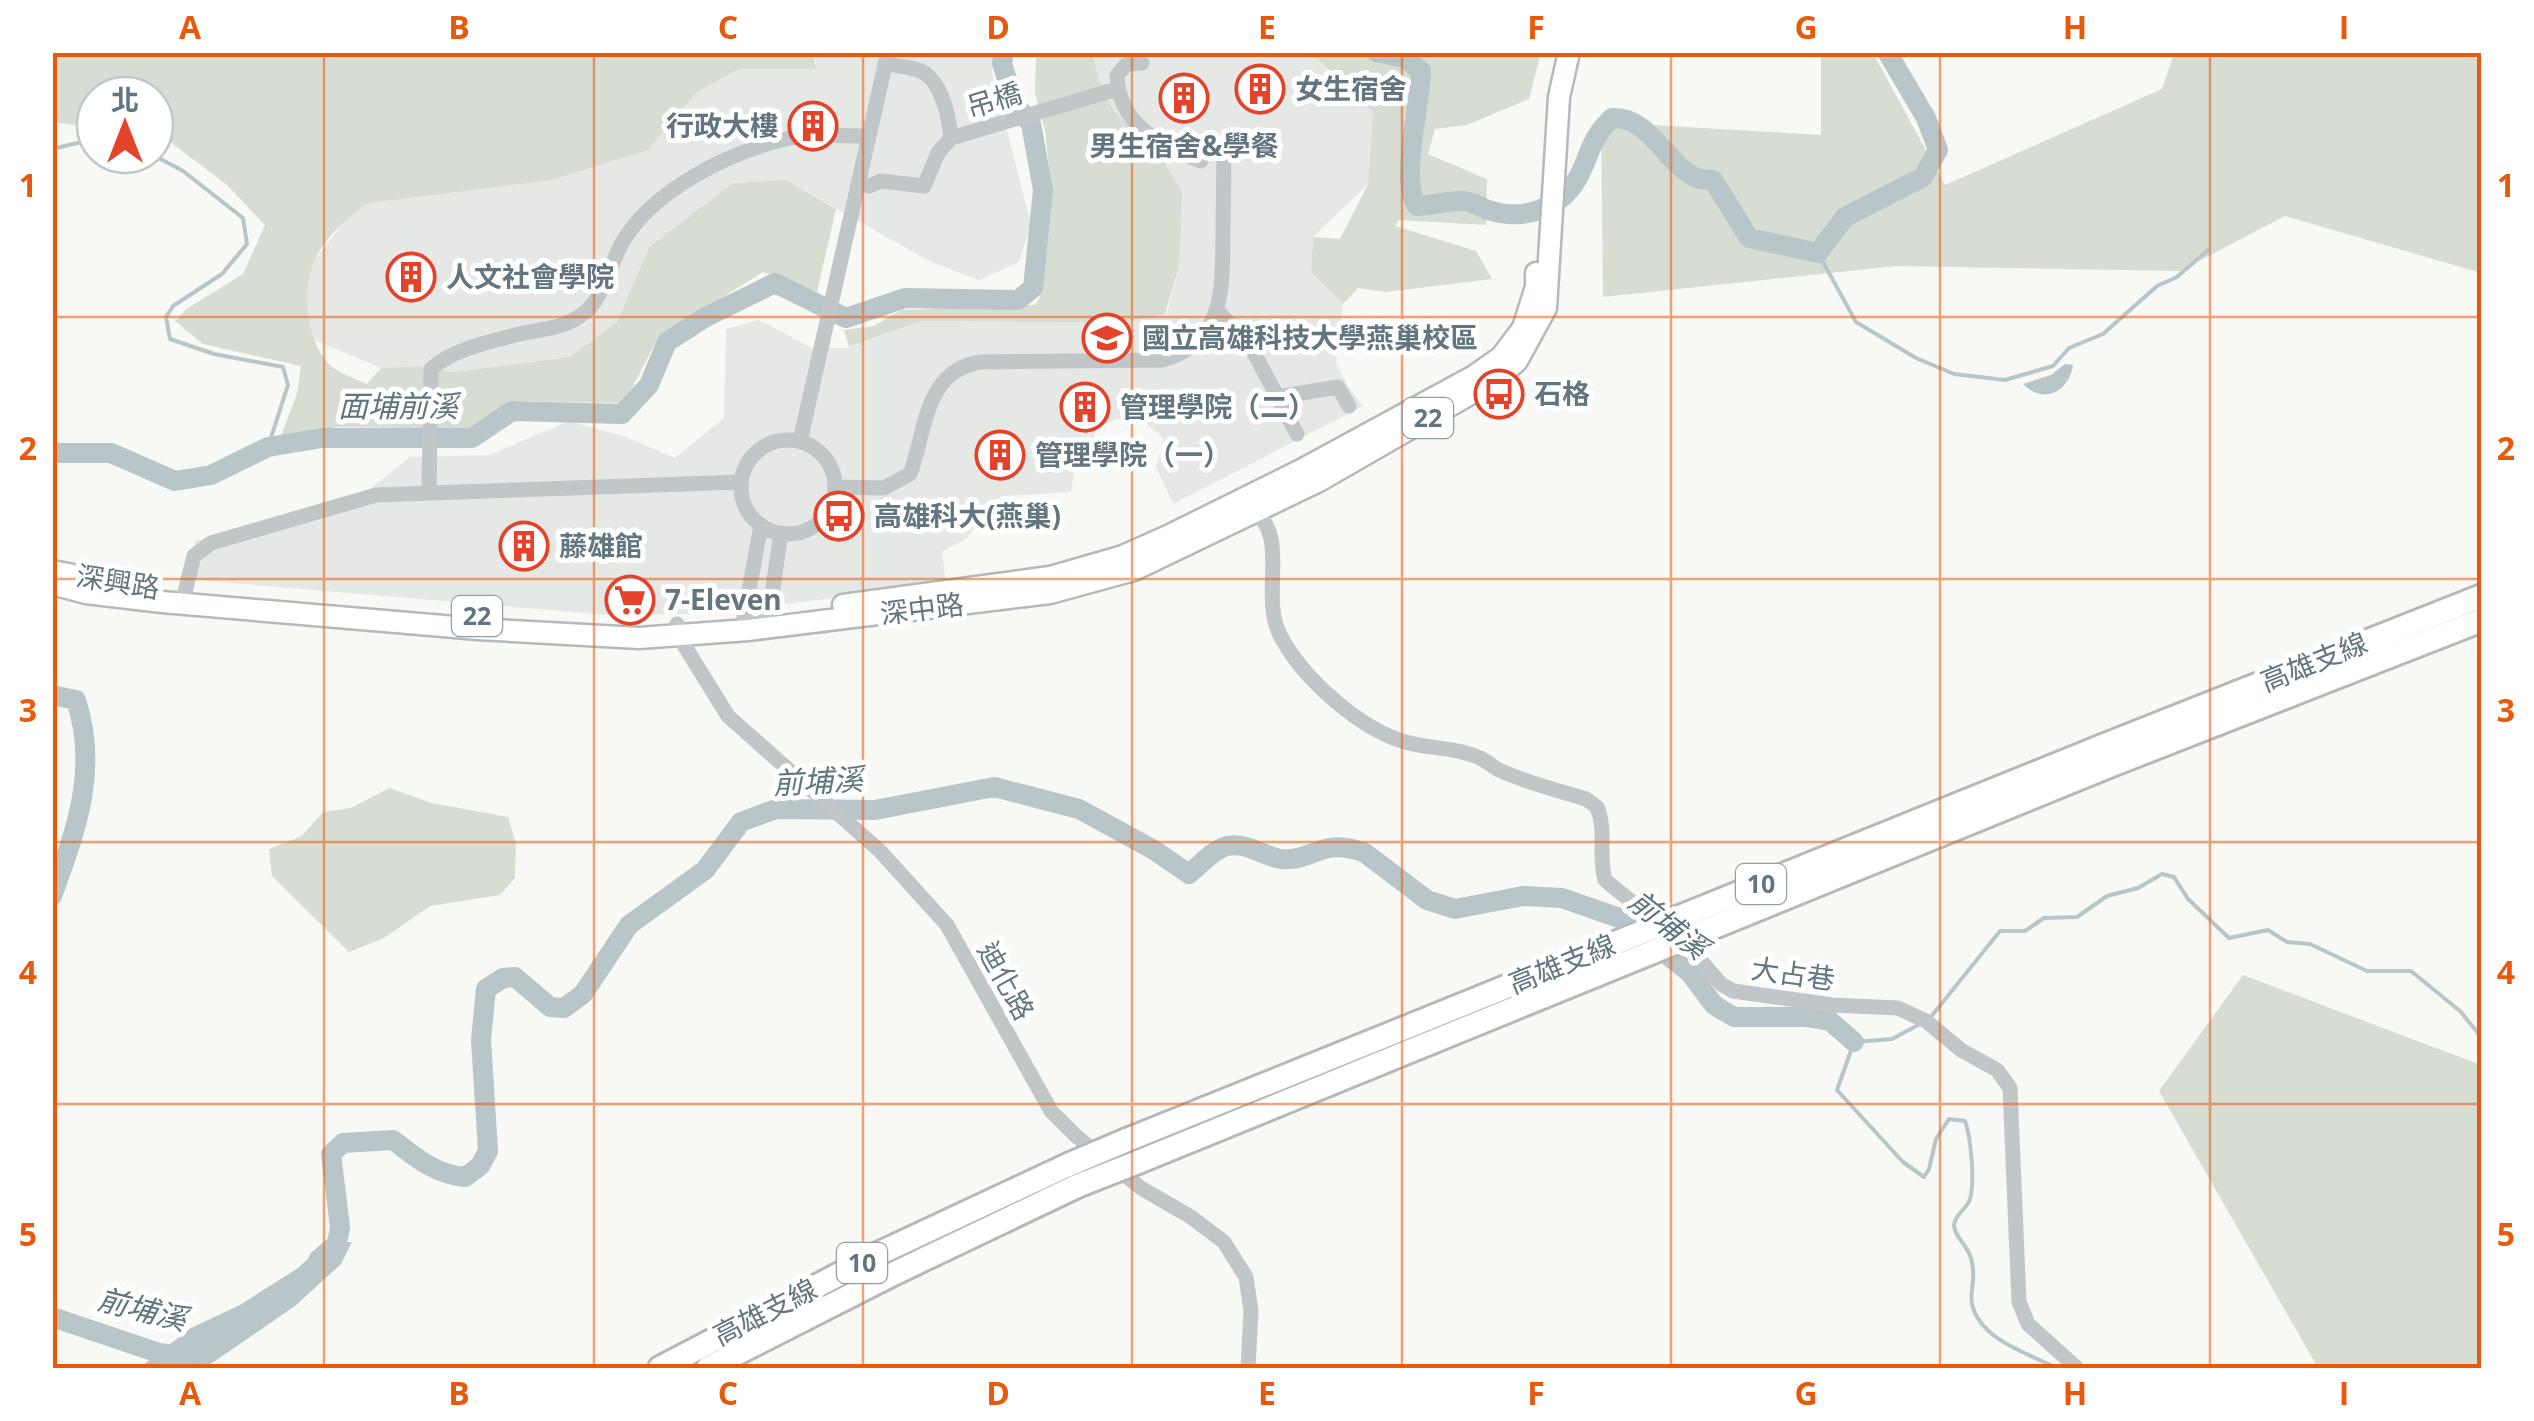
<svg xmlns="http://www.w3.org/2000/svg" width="2534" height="1421" viewBox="0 0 2534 1421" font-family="'Open Sans','Noto Sans TC',sans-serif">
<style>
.built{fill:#e6e8e6}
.green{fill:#d8ddd4}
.water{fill:#b8c6c9}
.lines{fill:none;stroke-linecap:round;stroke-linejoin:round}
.stream{stroke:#b8c6c9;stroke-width:4}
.river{stroke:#b8c6c9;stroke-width:20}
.major-casing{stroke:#b3b9bc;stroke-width:25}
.highway-casing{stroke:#b5b9bc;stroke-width:28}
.minor{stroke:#c1c6c9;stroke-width:15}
.major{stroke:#fff;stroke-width:20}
.highway{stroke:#fff;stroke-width:22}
.highway-bridge-casing{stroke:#b5b9bc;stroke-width:28;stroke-linecap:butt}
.highway-bridge{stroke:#fff;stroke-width:22}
.grid{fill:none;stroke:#e8590c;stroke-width:2.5;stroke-opacity:0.55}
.labels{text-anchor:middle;stroke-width:10;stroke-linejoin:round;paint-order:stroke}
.shield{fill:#fff;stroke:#929fa6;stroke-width:2.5}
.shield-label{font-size:25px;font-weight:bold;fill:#637680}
.poi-label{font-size:28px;font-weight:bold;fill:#637680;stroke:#fff;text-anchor:start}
.street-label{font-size:28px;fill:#637680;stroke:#fff}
.water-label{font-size:30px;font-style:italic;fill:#5e767b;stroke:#fff}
.neatline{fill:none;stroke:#e8590c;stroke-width:4}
.grid-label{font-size:32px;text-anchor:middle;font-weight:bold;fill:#e8590c}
</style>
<rect width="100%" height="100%" fill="#f8f8f5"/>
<path class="built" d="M813,53H994L992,73L1031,224L1019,262L979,280L929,261L786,180L733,183L649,247L617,322L569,357L453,372L417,366L381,368L312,339L305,294L309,267L348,217L369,203L441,192L648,150L697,92L737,69L817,65Z
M1092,53H1311L1373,110L1368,184L1313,237L1311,271L1343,304L1336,362L1347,385L1363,406L1173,504L1156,467L1164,439L1139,417L1121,418L1096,427L1090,453L1076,460L1071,492L1001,496L967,538L942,552L946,584L706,614L609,615L184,579L195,541L369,490L410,457L489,455L569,421L626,437L675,458L724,418L726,329L759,320L812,348H849L922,321L1120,323L1167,313L1179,267L1159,154L1114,111L1100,83Z"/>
<path class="green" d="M53,53H813L816,69H739L697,92L648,150L552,180L369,203C325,233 300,264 309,319C312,335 316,348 326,361C335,372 354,378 367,384L381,368L417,366L453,372L569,357L617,322L649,247L733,183L786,180L836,209L817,292L763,272L658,338L624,403L514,401L472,429L337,427L280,438L297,394L301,366L203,344L175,321L188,308L243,274L265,225L226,184L165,138L155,137V95H95V128L53,122Z
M1036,53H1092L1100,83L1114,111L1159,154L1182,192L1179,267L1165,314L1120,323L922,321L849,347L844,330L874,326L901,310L1035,305L1040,297L1051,188L1045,130L1035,93Z
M1311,53H1541L1529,99L1467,125L1435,129L1428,154L1487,179L1486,225L1399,220L1395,226L1476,251L1492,279L1386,292L1358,288L1343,304L1311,272L1313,237L1340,239L1368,184L1373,111Z
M1821,53H1873L1945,185L2162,89L2174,53H2481V273L2285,216L2180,271L1896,266L1603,297L1601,122L1821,135Z
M389,788L432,803L508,817L516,844L515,878L500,895L430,906L384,938L349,952L272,876L269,849L302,836L323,812L351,808Z
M2243,975L2481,1065V1368H2318L2159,1091Z"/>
<path class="water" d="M2065,364L2073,365C2069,392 2043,405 2023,384L2051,375Z
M352,1242L341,1264L295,1306L205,1368H139L191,1328L240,1305L298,1268L324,1244Z"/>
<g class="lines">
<path class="stream" d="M52,149L95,139
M153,155L183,171L243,218L247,244L222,274L173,306L166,317L170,339L214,354L283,367L288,385L268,447
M1818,253L1856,322L1916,358L1954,374L2005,380L2053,366L2069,348L2103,334L2157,286L2177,277L2208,250
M1930,1018L2000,931H2025L2044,918L2077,917L2107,896L2138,888L2162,874L2174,877L2188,899L2229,938L2268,930L2287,942L2310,944L2367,971H2411L2460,1011L2482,1038
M1922,1023L1892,1039L1854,1042L1837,1090L1903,1162L1924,1177L1929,1169L1936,1139L1949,1119L1965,1121C1971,1138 1975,1181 1970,1199C1967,1209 1955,1214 1954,1225C1954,1236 1968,1246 1971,1258C1977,1279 1969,1291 1972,1304C1980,1340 2029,1354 2057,1368"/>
<path class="river" d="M1376,52L1405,58L1421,71C1421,104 1399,179 1417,206C1433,206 1447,200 1463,201C1473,201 1482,209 1492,211C1521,220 1556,210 1574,184C1591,159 1586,143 1612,118C1650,116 1666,165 1697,178C1702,180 1708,179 1713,180L1749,238L1818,253L1845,217L1923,177L1938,150L1926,118L1887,52
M52,453H111L175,481L211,475L268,447L322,438H472L512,411L622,414L649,385L667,342L704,318L775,283L846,318L905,298L1018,300L1033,288L1043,190L1031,124L1014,103L1002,63L1004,52
M52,695L76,700C99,770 76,830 52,896
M318,1260L337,1244L340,1227L331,1154L343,1143L393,1140C416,1158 435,1174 465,1177L480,1166L488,1151L481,1040L486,989L503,978L515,977L550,1007L564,1008L583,994L629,925L705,870L741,822L776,809L875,810L994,787L1079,809L1154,850L1189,874C1200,865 1213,850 1227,846C1247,842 1263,856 1281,859C1312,862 1323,836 1365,853L1427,900L1455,909L1523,896L1562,898L1622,919L1690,973L1714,1005L1734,1017H1806L1830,1021L1854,1042
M52,1317L159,1353L186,1356"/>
<g class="major-casing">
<path id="major" d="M52,571L127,585
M52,584L86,593L162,602L478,629L639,638L748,630L1050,593L1134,570L1319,481L1498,378L1517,361L1546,308L1559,97L1569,52
M843,605L1050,577L1123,556L1168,536L1303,469L1474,376L1501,357L1523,328L1536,287V273"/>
</g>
<g class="highway-casing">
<path id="highway" d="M2105,745L2482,596
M2109,766L2482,620
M1127,1140L1417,1023
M1138,1162L1427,1044
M660,1368L880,1253L1068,1165
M708,1368L895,1273L1077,1186"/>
</g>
<path class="minor" d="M1142,63L1127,64L1117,75C1118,124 1160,146 1201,161
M894,65C904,67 919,68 927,75C943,88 949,118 951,138
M869,186L881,181L924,186L938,153L951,138L1117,89
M1218,311L1252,349L1297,434
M1277,397L1338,387L1349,406
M741 487a47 47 0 1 1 94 0a47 47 0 1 1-94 0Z
M800,441L888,52
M836,487L884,488L910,474C926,432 924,370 981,362L1162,360C1226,343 1222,287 1223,234C1223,205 1224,176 1224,148
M429,493L431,369C452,350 488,342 515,335C538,329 560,330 580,316C606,299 609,262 625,238C656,190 723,156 777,141C806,133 838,136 868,136
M1250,508C1292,534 1259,594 1280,635C1302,678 1360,729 1405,742C1430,749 1456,747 1480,758C1487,761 1493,767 1499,770C1527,783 1557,790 1586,799L1597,807C1607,831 1598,856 1605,880L1692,951L1721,984L1733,991L1832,1005L1898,1008L1926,1021L1961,1050L1997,1070L2010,1088L2019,1302L2028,1324L2077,1368
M761,525L744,617L755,629L769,615L781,533
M185,592L194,556L211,543L376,495L740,482
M677,624L679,637L728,716L880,851L947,925L1051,1111L1076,1136L1141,1188L1191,1217L1224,1242L1246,1277L1251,1311L1248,1368"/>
<use href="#major" class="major"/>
<use href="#highway" class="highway"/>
<g class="highway-bridge-casing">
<path id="highway-bridge" d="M1417,1023L2105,745
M1427,1044L2109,766
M1068,1165L1127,1140
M1077,1186L1138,1162"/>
</g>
<use href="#highway-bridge" class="highway-bridge"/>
</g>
<path class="grid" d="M324,52V1368M594,52V1368M863,52V1368M1132,52V1368M1402,52V1368M1671,52V1368M1940,52V1368M2210,52V1368M52,317H2482M52,579H2482M52,842H2482M52,1104H2482"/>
<defs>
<g id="building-ring" transform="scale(2.5)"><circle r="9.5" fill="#fff" stroke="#e4432a" stroke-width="1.5"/><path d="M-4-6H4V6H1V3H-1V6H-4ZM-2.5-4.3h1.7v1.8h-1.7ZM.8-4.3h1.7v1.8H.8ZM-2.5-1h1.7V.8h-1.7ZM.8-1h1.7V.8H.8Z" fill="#e4432a"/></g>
<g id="university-ring" transform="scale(2.5)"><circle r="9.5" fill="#fff" stroke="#e4432a" stroke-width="1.5"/><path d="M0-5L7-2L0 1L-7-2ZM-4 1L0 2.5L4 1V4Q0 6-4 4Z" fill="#e4432a"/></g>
<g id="bus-ring" transform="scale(2.5)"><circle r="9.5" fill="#fff" stroke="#e4432a" stroke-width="1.5"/><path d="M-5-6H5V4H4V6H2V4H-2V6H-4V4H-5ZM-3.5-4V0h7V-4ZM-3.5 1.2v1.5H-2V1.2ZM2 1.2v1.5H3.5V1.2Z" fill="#e4432a"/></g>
<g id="supermarket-ring" transform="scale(2.5)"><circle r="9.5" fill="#fff" stroke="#e4432a" stroke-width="1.5"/><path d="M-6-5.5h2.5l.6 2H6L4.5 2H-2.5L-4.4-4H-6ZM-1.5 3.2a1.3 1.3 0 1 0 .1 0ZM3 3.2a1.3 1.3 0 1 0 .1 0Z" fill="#e4432a"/></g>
</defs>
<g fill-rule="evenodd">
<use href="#building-ring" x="1260" y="89"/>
<use href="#building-ring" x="1184" y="98"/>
<use href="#building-ring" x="813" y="126"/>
<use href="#building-ring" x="411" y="277"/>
<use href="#university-ring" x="1107" y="338"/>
<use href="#bus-ring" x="1499" y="394"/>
<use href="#building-ring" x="1085" y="407"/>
<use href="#building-ring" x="1000" y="455"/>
<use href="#bus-ring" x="839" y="516"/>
<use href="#building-ring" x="524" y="546"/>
<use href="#supermarket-ring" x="630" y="600"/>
</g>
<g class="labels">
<g class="shield">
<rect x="1403" y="398" width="50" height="40" rx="8"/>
<rect x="452" y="596" width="50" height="40" rx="8"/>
<rect x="1736" y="864" width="50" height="40" rx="8"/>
<rect x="837" y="1243" width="50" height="40" rx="8"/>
</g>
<g class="shield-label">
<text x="1428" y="427">22</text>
<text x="477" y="625">22</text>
<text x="1761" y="893">10</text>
<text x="862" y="1272">10</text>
</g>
<g class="poi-label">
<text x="1295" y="99">女生宿舍</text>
<text x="778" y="136" text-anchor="end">行政大樓</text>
<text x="1184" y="156" text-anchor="middle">男生宿舍&amp;學餐</text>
<text x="446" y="287">人文社會學院</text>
<text x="1142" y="348">國立高雄科技大學燕巢校區</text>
<text x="1534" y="404">石格</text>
<text x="1120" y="417">管理學院（二）</text>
<text x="1035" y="465">管理學院（一）</text>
<text x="874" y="526">高雄科大(燕巢)</text>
<text x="559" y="556">藤雄館</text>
<text x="665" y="610">7-Eleven</text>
</g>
<g class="street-label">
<text transform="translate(994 100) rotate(-17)" y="10">吊橋</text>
<text transform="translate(118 582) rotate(9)" y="10">深興路</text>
<text transform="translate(922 609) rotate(-7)" y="10">深中路</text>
<text transform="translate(2314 662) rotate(-22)" y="10">高雄支線</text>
<text transform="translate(1562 964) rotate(-22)" y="10">高雄支線</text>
<text transform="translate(1793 974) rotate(8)" y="10">大占巷</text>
<text transform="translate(1006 981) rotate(61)" y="10">迪化路</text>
<text transform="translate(765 1312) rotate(-27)" y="10">高雄支線</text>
</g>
<g class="water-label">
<text x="398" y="417">面埔前溪</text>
<text transform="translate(818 782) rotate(-3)" y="10">前埔溪</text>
<text transform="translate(1668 925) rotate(38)" y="10">前埔溪</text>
<text transform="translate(142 1310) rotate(14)" y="10">前埔溪</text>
</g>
</g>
<rect width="2534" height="1421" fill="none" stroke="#ffffff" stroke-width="110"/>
<g transform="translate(125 125)"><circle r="48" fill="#ffffff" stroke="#c1c8cc" stroke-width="2.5"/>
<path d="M0-8L18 38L0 25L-18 38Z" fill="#e4432a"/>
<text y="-15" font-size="28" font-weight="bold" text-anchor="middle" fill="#637680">北</text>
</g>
<rect x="55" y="55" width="2424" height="1311" class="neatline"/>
<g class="grid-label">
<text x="190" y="39">A</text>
<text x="459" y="39">B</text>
<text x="728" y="39">C</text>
<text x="998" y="39">D</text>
<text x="1267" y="39">E</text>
<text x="1536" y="39">F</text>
<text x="1806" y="39">G</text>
<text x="2075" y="39">H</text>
<text x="2344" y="39">I</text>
<text x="28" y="197">1</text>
<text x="2506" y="197">1</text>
<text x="28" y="460">2</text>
<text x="2506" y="460">2</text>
<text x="28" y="722">3</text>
<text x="2506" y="722">3</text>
<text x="28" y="984">4</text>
<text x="2506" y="984">4</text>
<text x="28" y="1246">5</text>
<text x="2506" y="1246">5</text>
<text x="190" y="1405">A</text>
<text x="459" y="1405">B</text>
<text x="728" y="1405">C</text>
<text x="998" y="1405">D</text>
<text x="1267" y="1405">E</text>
<text x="1536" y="1405">F</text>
<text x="1806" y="1405">G</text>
<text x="2075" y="1405">H</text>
<text x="2344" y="1405">I</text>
</g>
</svg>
